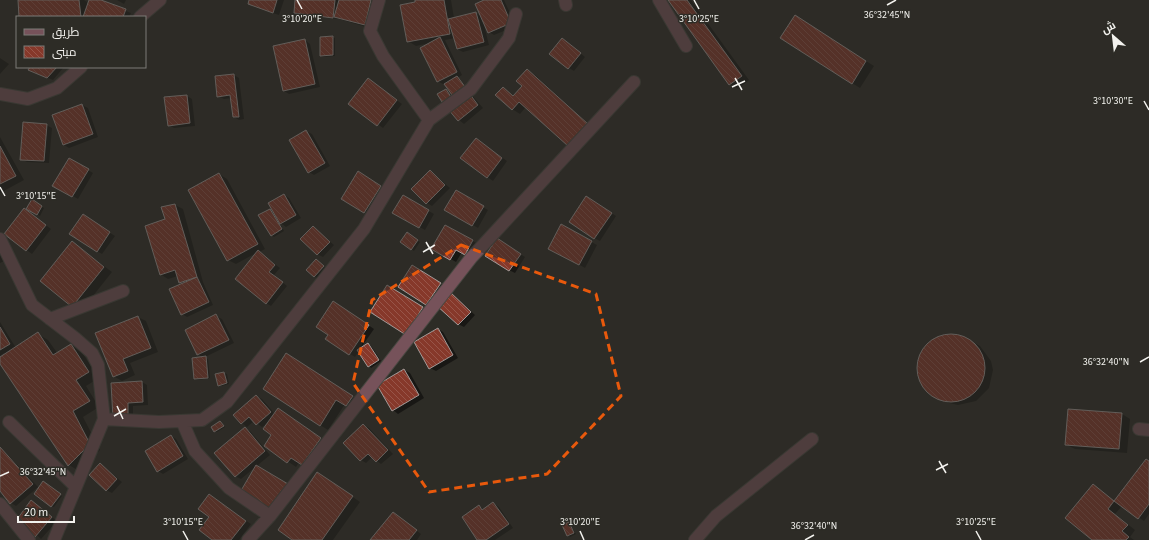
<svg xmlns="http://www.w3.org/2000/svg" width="1149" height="540" viewBox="0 0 1149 540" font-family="'Source Sans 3',Cairo,sans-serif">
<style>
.shadow{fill:#0007}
.building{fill:url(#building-back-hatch);stroke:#a29997}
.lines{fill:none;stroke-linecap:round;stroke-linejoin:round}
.street-casing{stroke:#494842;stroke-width:14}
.street{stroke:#76525a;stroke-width:12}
.marked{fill:none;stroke:#e8590c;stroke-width:3;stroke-dasharray:8 5;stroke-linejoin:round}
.ticks{fill:none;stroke:#f3f2ee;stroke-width:1.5}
.ticks-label{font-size:10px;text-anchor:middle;fill:#f3f2ee;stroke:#2d2c26;stroke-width:3;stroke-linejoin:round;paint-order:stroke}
</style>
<defs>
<pattern id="building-back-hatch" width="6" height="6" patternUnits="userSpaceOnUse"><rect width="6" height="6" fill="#86382a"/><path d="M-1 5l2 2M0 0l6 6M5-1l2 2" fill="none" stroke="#985549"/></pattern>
</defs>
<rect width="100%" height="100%" fill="#2d2c26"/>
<path class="shadow" d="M30,0H84L87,2V8L90,0H98L131,13L129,17H20Z
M117,0H126L124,4Z
M250,0H284L279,15L254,7L249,4Z
M296,0H380L373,29L339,19L300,16L295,13Z
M416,0H451L454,18L476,13L481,16L486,0H504L516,26L494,35L489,32L483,21L489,45L463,52L457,49L455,38L445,40L462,75L457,78L483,108L464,124L459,120L455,99L445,83L443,84L437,81L430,43L416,46L408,41Z
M669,0H691L749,80L738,89L730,84Z
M803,21L874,66L860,88L852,83Z
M332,37L335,38V56L324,57L321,56Z
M305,40L310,44L320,87L289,94L284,91Z
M567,42L585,57L574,71L569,68Z
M0,58L9,64L0,74Z
M31,67H64L53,80L34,72Z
M527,71L535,75L595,130L526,107L520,114L512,109L503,88L514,96L523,86Z
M234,75L239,78L244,119L239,120L234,117L232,98L224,99L218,96Z
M373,83L402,104L383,128L350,104Z
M187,96L192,99L195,126L174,128L169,125Z
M82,105L88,108L98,137L69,148L64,145Z
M46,125L52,128L49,163L27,162L21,159Z
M306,131L312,134L330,166L314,175L309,172Z
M0,137L24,180L0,193Z
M476,139L507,161L493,181L461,158Z
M69,159L93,173L78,199L54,185Z
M430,171L450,188L432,206L427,203Z
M358,173L386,189L370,215L342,199Z
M219,174L227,179L265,249L259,252L280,268L274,275L287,286L271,306L266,303L256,253L236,264L228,260Z
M456,192L488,210L478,228L446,210Z
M284,195L289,198L301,218L286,227L279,222L284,231L274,237L271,235L270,210L275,212Z
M403,196L434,214L425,230L394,213Z
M592,200L616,216L600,241L594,238Z
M32,201L44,208L40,216L28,209Z
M175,205L183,209L203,282L213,305L187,317L182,314L183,284L179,282L178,276L168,279L160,274L166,220Z
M30,213L51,229L32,254L5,234Z
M88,219L115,236L102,254L97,251Z
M446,226L478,244L470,258L462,252L456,262L433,249Z
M562,226L597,245L585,268L550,248Z
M313,227L334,245L323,257L317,254Z
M407,234L420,242L414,251L401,242Z
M72,242L112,272L81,311L73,306Z
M503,243L525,257L515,273L509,270Z
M0,252L4,261L0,263Z
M319,262L326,268L317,278L314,276Z
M418,269L446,287L432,308L399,287Z
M387,286L428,311L412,337Z
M450,293L475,315L464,327L458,324Z
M339,305L374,329L360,349L368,344L371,346L381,361L371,368L359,351L355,357L326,339Z
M216,316L222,319L234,343L205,357L208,359L210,378L198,380L195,379L203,358L198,354Z
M138,317L146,321L158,352L130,363L135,375L122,381L113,376Z
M0,322L16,348L38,334L48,340L58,354L71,345L81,351L99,378L86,386L99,407L83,417L100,450L79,471L69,465L0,362V358L5,355L4,353L0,356Z
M438,329L443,332L458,358L436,371L430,368Z
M944,336L963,337L980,346L991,361L993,370L989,388L976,401L958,405L949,403L925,387L919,370L923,352L936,339Z
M294,359L360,401L354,410L345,404L328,430L320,425Z
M404,370L410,373L424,398L398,414L393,410Z
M224,373L227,374L229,384L222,386L219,385Z
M142,382L147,385L148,405L133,406V420L114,418Z
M256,396L262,399L275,414L278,409L329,443L310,469L299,462L296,467L265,446L273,435L268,423L262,427L254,421L247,427L242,423Z
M1122,414L1130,419L1127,453L1075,449L1067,445Z
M220,422L225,427L217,432L215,431Z
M363,425L369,428L393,454L381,464L372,457L366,463L361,460Z
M245,428L250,431L270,455L241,479L235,476Z
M171,436L176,439L188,459L163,474L158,471Z
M0,448L5,452L38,487L16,506L11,503L0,490Z
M1149,462V514L1144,521L1122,506L1115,514L1135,530L1130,537L1134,540H1094L1093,485L1115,501Z
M100,464L122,482L112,493L106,490Z
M326,478L360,502L333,540H294Z
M46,484L62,496L54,507L51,506Z
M209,495L251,524L239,540H214Z
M32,502L57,521L41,539L19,518Z
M494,504L499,507L513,528L495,540H478L479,507L485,510Z
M398,516L421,534L417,540H371Z
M569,523L576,534L570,537L568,535Z"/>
<path class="building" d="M18,0H79L81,17H19Z
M89,0H101L126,9L123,17H83Z
M249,0H277L273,13L248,4Z
M295,0H335L333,18L294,13Z
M339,0H371L365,25L334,17Z
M415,0H444L450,34L407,42L400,5L415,2Z
M484,0H501L511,23L488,33L475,4Z
M668,0H687L742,76L729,85Z
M476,12L484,42L457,49L448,19Z
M795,15L866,61L852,84L780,38Z
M333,36V55L320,56V37Z
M440,37L457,72L437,82L420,48Z
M562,38L581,53L568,69L549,54Z
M305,39L315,84L283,91L273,46Z
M30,67H57L47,78L28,70Z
M527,69L588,124L568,146L519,102L512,110L495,95L503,87L513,96L522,86L516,81Z
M234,74L239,117H233L230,95L217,97L215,76Z
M457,76L468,91L455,99L444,84Z
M368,78L397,100L377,126L348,104Z
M446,89L451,97L442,102L437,94Z
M469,93L478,105L458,121L448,109Z
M187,95L190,123L168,126L164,97Z
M82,104L93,134L63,145L52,115Z
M23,122L47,124L44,161L20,160Z
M306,130L325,163L308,173L289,140Z
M476,138L502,158L487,178L460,158Z
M0,146L16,176L0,184Z
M69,158L89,169L72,197L52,186Z
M430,170L445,185L426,204L411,189Z
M358,171L381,186L364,213L341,199Z
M219,173L258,244L227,261L188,190Z
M456,190L484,206L472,226L444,210Z
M284,194L296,215L280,224L268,203Z
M403,195L429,210L419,228L392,213Z
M586,196L612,213L594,239L569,222Z
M32,199L42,206L37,215L26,209Z
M175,204L197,277L179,283L175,270L160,275L145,226L165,219L161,207Z
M24,208L46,225L26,251L4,234Z
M270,209L282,229L271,236L258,215Z
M83,214L110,232L97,252L69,234Z
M561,224L592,241L579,265L548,249Z
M445,225L473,240L465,255L456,250L450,260L431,249Z
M313,226L330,242L317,255L300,239Z
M407,232L418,240L411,250L400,242Z
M497,238L521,254L509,271L485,256Z
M72,241L104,267L72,307L40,281Z
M258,250L275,265L269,272L283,282L266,304L235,279Z
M316,259L324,266L314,277L306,270Z
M412,265L441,283L426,305L398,287Z
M197,277L209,302L181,315L169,289Z
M387,285L423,307L406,335L370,312Z
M449,291L471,312L458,325L436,305Z
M333,301L369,325L349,355L325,339L328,335L316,327Z
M216,314L229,340L197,355L185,330Z
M138,316L151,348L123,359L128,371L113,377L95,333Z
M0,327L10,344L0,350Z
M438,328L453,355L429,369L414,342Z
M38,332L53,355L71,344L89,372L76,380L90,401L73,411L90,444L68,466L0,364V357Z
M917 368a34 34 0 1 1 68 0a34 34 0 1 1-68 0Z
M368,343L379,360L368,367L357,350Z
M286,353L353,396L346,406L336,400L320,426L263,389Z
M206,356L208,378L194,379L192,358Z
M404,369L419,395L392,411L377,385Z
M224,372L227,383L218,386L215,374Z
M142,381L143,402L128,403V417L113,418L111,383Z
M256,395L271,412L256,425L249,417L241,424L233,415Z
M278,408L321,438L302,465L291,458L287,463L264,446L271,435L263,429Z
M1068,409L1122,413L1119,449L1065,445Z
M220,421L224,426L214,432L211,427Z
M363,424L388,450L376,462L368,454L360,461L343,443Z
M245,427L265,451L235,477L214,453Z
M171,435L183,456L157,472L145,451Z
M0,447L33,484L10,504L0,491Z
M1146,459L1149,461V504L1138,519L1114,501Z
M100,463L117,479L106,491L89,475Z
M256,465L288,484L271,513L239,494Z
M317,472L353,496L322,540H292L278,530Z
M43,481L61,494L51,507L34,494Z
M1093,484L1114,501L1108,509L1128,525L1122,531L1129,537L1126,540H1092L1065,518Z
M209,494L246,521L231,540H212L199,530L209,517L198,509Z
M31,500L52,517L35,537L18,518Z
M493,502L509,524L486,540H477L462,517L479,505L482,510Z
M393,512L417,530L409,540H370Z
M569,522L574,533L567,536L562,525Z"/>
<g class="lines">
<g class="street-casing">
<path id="street" d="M379,0L370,31L383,56L429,120
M565,0L566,5
M659,0L686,46
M140,17L160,0
M0,94L28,99L57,88L81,67
M0,239L32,305L75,338L92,353L98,365L104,419L54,540
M50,319L123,291
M104,419L159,422L202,420L227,402L364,229L429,120L471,89L509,38L516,14
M182,421L195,451L229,488L270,516
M9,422L76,487
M1139,429L1149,430
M0,504L29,540
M248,540L270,516L471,258L634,82
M695,540L716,516L812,439"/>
</g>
<use href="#street" class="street"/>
</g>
<path d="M0 0H1149V540H0ZM461,245L596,294L621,396L547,474L429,492L353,383L372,300Z" fill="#2d2c26" fill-opacity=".55" fill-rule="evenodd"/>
<path class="marked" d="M461,245L596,294L621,396L547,474L429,492L353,383L372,300Z"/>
<path class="ticks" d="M297,0L302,9M694,0L699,9M887,5L896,0M735,78L742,90M732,87L745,81M1144,101L1149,110M0,187L5,196M426,242L433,254M423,252L435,245M1140,362L1149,357M117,406L123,419M114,416L126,409M939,461L946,473M936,470L948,464M0,476L9,472M183,531L188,540M580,531L584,540M976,531L981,540M805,540L814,535"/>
<g class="ticks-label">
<text x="887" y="18">36°32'45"N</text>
<text x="302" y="22">3°10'20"E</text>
<text x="699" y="22">3°10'25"E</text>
<text x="1113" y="104">3°10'30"E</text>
<text x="36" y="199">3°10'15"E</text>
<text x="1106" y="365">36°32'40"N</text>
<text x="43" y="475">36°32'45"N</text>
<text x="183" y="525">3°10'15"E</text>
<text x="580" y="525">3°10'20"E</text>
<text x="976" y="525">3°10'25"E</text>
<text x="814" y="529">36°32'40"N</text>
</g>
<rect x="16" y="16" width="130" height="52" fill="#2d2c26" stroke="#7c7b76"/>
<rect x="24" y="29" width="20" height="6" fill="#76525a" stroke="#7c7b76"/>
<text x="52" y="36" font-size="12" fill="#f3f2ee">طريق</text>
<rect x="24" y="46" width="20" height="12" fill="url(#building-back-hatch)" stroke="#7c7b76"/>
<text x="52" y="56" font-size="12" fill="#f3f2ee">مبنى</text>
<g transform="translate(1113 36) rotate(332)" stroke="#2d2c26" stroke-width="3" paint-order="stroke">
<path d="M0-3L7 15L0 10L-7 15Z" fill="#f3f2ee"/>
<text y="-6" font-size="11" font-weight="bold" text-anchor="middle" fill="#f3f2ee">ش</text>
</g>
<path d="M18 516v6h56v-6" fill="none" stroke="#f3f2ee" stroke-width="2"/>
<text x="24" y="516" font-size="12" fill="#f3f2ee" stroke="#2d2c26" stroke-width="3" paint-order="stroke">20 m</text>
</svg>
